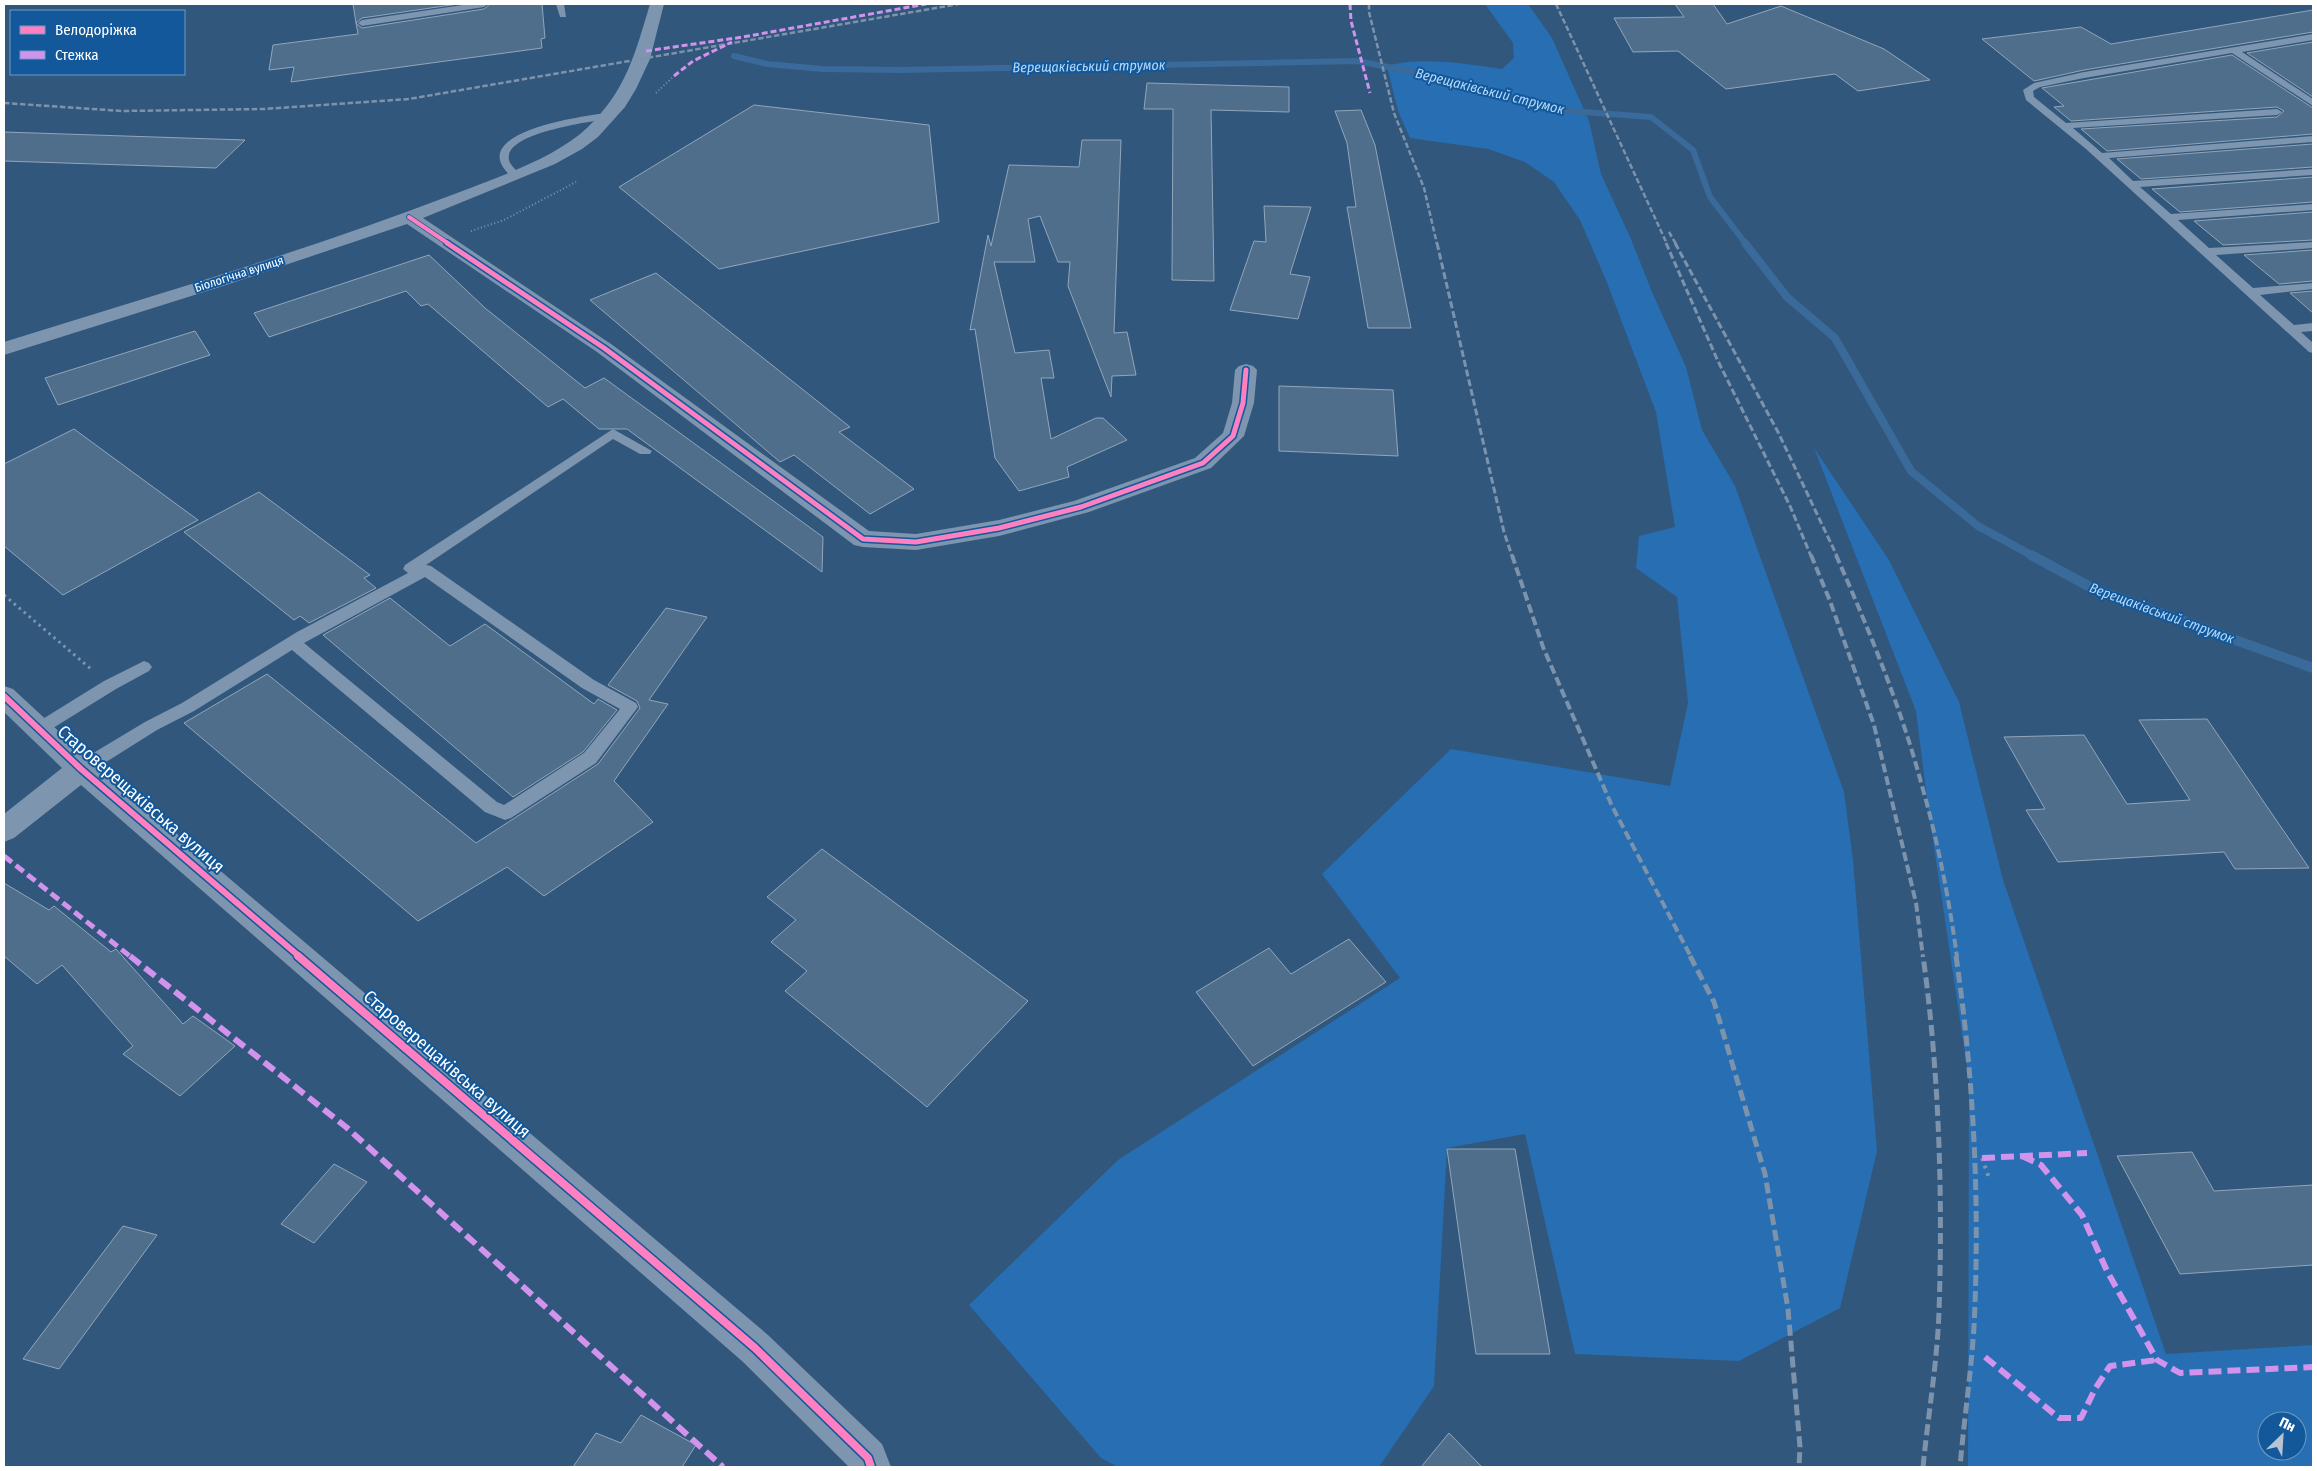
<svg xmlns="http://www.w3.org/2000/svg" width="2317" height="1471" viewBox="0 0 2317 1471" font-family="'Fira Sans Condensed',sans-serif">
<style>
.green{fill:#276eb2;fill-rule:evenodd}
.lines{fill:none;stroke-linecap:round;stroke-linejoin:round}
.stream-far2{stroke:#396a99;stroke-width:6}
.stream-far1{stroke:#396a99;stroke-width:8}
.stream{stroke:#396a99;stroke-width:10}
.building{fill:#4f6e8b;stroke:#91a6bb}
.path-far2{stroke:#7d95ae;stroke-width:2;stroke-dasharray:1 2.5;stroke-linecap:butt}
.path-far1{stroke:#7d95ae;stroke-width:3;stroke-dasharray:2.5 4;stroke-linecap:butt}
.path{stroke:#7d95ae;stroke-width:4;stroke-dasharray:3 5;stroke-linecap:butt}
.lane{fill:#7d95ae;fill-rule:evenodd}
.street{fill:#7d95ae;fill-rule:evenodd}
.rail-far3{stroke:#7d93ac;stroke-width:2.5;stroke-dasharray:5.5 2.5;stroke-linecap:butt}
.rail-far2{stroke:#7d93ac;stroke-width:3;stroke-dasharray:7 3;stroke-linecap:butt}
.rail-far1{stroke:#7d93ac;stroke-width:4;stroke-dasharray:9 4;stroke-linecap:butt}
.rail{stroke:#7d93ac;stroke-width:5;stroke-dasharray:11 5;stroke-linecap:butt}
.quiet-far2{stroke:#d193ec;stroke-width:3;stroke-dasharray:6 3;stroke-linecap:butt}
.quiet-far1{stroke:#d193ec;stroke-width:5;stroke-dasharray:10 5;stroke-linecap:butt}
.quiet{stroke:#d193ec;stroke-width:6;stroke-dasharray:13 6;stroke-linecap:butt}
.cycleway-far3-casing{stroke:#12589b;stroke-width:5.5}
.cycleway-far2-casing{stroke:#12589b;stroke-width:8}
.cycleway-far1-casing{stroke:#12589b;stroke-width:9}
.cycleway-casing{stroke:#12589b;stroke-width:11}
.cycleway-far3{stroke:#ff80c0;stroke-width:4}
.cycleway-far2{stroke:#ff80c0;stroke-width:5}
.cycleway-far1{stroke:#ff80c0;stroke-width:6}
.cycleway{stroke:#ff80c0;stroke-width:8}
.labels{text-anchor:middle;stroke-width:4;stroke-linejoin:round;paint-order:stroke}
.far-street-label{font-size:12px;fill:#fff;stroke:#12589b}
.far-water-label{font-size:14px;font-style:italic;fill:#b3d9fa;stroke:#12589b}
.near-street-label{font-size:18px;fill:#fff;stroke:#12589b}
</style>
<rect width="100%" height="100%" fill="#32577c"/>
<path class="green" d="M1485,4H1528L1552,38L1589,121L1601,174L1631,239L1652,292L1686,367L1702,430L1735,486L1844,792L1853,860L1877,1151L1840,1308L1739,1361L1575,1354L1525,1134L1447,1148L1434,1386L1379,1467H1118L1101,1458L969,1305L1118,1160L1400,978L1322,874L1451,749L1670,786L1688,703L1677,597L1636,568L1639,536L1675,527L1656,412L1606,280L1580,220L1554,182L1525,162L1488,149L1410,138L1398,111L1387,66C1421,56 1468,64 1502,69L1514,58L1513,43Z
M1814,448L1889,560L1959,702L2003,880L2166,1354L2313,1345V1467H1968L1969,1080L1928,807L1916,711ZM2267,1421H2297V1451H2267Z"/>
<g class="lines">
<path class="stream-far2" d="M734,56L767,64L822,69L901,70L1357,61L1445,78L1521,102L1557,110L1651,117L1693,150L1710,197L1746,244"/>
<path class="stream-far1" d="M1745,243L1787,297L1835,338L1911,471L1978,526L2033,556"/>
<path class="stream" d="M2031,555L2092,588L2313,668"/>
</g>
<path class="building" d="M353,4H458L362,18L356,23Z
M490,4H542L545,38L541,39L542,48L291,82L294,67L269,70L273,45L358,34L356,23L362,28L484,9Z
M1675,4H1713L1727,24L1781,6L1884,49L1930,80L1858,91L1835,74L1726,89L1678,51L1633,52L1614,18L1684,17Z
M2313,10V32L2084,70L2034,81L1982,39L2081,27L2111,44Z
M2313,42V97L2247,53Z
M2232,55L2313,108V134L2107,151L2081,129L2277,117L2284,111L2277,107L2071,121L2054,107L2064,106L2042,88Z
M1147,83L1289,87V112L1211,110L1214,281L1172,280L1173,109H1144Z
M754,105L929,125L939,222L719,269L619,187Z
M1361,110L1375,145L1411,328H1368L1347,207H1356L1347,143L1335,111Z
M4,132L245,140L216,168L4,161Z
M1082,140H1121L1114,333L1127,332L1136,375L1112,376L1111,397L1068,286L1070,262H1058L1040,216L1028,219L1035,262H994L1015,353L1049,350L1054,378H1041L1051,439L1096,418H1103L1127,440L1067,467L1069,477L1019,491L995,458L975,329L970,330L988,235L991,246L1009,165L1079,167Z
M2313,144V167L2141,179L2117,159Z
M2313,177V202L2180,212L2152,189Z
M1264,206L1311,207L1290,274L1310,277L1298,319L1230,310L1254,241L1266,242Z
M2313,212V240L2223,245L2194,221Z
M2313,250V281L2279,284L2244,255Z
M429,255L485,308L585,388L604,378L823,537L822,572L627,429H599L563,399L548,407L428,304L421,306L406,291L269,337L254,313Z
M656,273L850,427L839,432L914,489L870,514L794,455L780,462L590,300Z
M2313,291V313L2290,293Z
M195,331L210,355L58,405L45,378Z
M1279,386L1393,390L1398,456L1279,451Z
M74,429L198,520L63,595L4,546V464Z
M259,492L370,575L364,578L376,588L309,623L300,616L294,620L184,532Z
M390,598L450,646L485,624L594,704L598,699L617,710L583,752L513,797L323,635Z
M666,608L707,617L649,700L668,704L614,781L653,822L544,896L507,867L418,921L184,723L267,674L476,843L598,764L640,708L637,701L608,685Z
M2207,719L2309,868L2235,869L2224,852L2058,862L2026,810L2045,809L2004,737L2084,735L2127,804L2190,800L2139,720Z
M822,849L1028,1001L927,1107L785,991L807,971L771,942L796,920L767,897Z
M4,883L49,910L54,906L111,952L116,949L183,1024L193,1016L235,1046L180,1096L123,1054L133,1046L62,965L37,984L4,956Z
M1349,939L1386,982L1253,1066L1196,992L1269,948L1291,974Z
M1447,1149H1515L1550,1354H1476Z
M2192,1152L2214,1191L2313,1185V1265L2180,1274L2117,1156Z
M334,1164L367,1182L314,1243L281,1224Z
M123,1226L157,1235L59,1369L23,1359Z
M641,1415L696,1445L682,1467H573L596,1433L621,1443Z
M1449,1433L1482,1467H1421Z"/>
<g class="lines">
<path class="path-far2" d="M656,93L674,76
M471,231L504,220L576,182"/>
<path class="path-far1" d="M4,595L91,669"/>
<path class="path" d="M1982,1158L1989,1178"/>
<path class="lane" d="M469,4H488L484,7L362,26L358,23L362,20Z
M556,4H564L566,17H560Z
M2313,34V40L2242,52L2313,99V106L2232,53L2084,78L2040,87L2033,91L2034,97L2066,123L2277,109L2282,112L2277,115L2073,128L2102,153L2313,136V142L2109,158L2133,181L2313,169V175L2140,187L2171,214L2313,204V210L2178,220L2209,248L2313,242V248L2216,255L2253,288L2313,283V289L2260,295L2294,325L2313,323V331L2301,332L2313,343V353L2309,352L2086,149L2026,100L2023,90L2034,83L2084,72Z
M607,113L611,114V118C593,122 503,132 509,160C511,167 517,170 521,175L520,177H512C461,133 582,116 607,113Z
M613,429L652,451L650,454H640L613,439L426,565L431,566L594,680L636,703L638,707L596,763L511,818L505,820L485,812L292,650L194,711L157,730L87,774L81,775L75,774L73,769L75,764L145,722L182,703L297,632L408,573L403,569L405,565ZM425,577L582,688L620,709L584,753L504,805L497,802L304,643Z
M144,661L149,663L152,667L149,671L116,689L45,733L39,735L33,733L31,729L33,725L104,681Z"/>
<path class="street" d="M650,4H664L650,59L636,89L625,107L598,137L582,149L555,164L423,218L611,344L869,531L916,534L999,520L1074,501L1195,458L1223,433L1232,403L1235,370L1239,366L1246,364L1253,366L1257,370L1254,403L1244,436L1211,468L1089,512L999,536L916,550L863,547L854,545L597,352L407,224L223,286L4,355V342C153,295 304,252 449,196C491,180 554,159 587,128C626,91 635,54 650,4Z
M4,686L13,689L91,761L768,1335L882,1444L891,1467H849L742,1361L81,785L14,838L4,842V814L62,768L4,712Z"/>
<path class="rail-far3" d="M1369,4V12L1394,113L1424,188L1437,244
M1556,4L1667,244
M4,103L122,111L264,109L409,99L959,4
M1669,232L1676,244"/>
<path class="rail-far2" d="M1437,243L1504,532L1512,556
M1666,243L1717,359L1790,506L1811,556
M1675,243L1778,432L1837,556"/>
<path class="rail-far1" d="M1512,555L1543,647L1612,806L1691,957
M1811,555L1830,601L1874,725L1916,903L1923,957
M1836,555C1869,630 1901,707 1922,786C1938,842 1949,899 1957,957"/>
<path class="rail" d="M1690,956L1714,1002L1765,1174L1788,1309L1800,1447L1799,1467
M1956,956C1974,1079 1980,1203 1974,1327C1971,1374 1964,1420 1960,1467
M1923,1467C1928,1416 1937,1364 1939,1312C1943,1196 1939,1070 1923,956"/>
<path class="quiet-far2" d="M1350,4L1351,21L1370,93
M646,51L743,37L926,4
M674,76L693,61L732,42"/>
<path class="quiet-far1" d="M4,856L131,957"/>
<path class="quiet" d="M130,956L346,1127L723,1467
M2022,1156L2041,1165L2082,1215L2107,1271L2157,1360L2180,1373L2313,1367
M1982,1158L2087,1153
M1985,1357L2059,1418H2081L2095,1389L2110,1366L2157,1360"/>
<g class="cycleway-far3-casing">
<path id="cycleway-far3" d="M409,217L449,244"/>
</g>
<g class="cycleway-far2-casing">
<path id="cycleway-far2" d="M447,243L604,348L863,539L916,542L999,528L1081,507L1203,463L1233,436L1243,403L1246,370"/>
</g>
<g class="cycleway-far1-casing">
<path id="cycleway-far1" d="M4,696L81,769L300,957"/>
</g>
<g class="cycleway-casing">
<path id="cycleway" d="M298,956L755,1348L868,1458L871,1467"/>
</g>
<use href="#cycleway-far3" class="cycleway-far3"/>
<use href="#cycleway-far2" class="cycleway-far2"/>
<use href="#cycleway-far1" class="cycleway-far1"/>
<use href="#cycleway" class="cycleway"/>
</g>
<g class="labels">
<g class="far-street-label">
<text transform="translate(239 274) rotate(-18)" y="4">Біологічна вулиця</text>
</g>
<g class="far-water-label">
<text transform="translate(1089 66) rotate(-1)" y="5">Верещаківський струмок</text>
<text transform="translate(1490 91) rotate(14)" y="5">Верещаківський струмок</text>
<text transform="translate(2162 613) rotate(20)" y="5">Верещаківський струмок</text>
</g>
<g class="near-street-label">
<text transform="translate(141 799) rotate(41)" y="6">Староверещаківська вулиця</text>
<text transform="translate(447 1064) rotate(41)" y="6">Староверещаківська вулиця</text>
</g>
</g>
<rect width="2317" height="1471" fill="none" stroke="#ffffff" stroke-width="10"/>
<rect x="10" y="10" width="175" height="65" fill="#12589b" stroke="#719bc3"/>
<rect x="20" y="26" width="25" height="8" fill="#ff80c0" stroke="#719bc3"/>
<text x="55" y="35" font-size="15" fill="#ffffff">Велодоріжка</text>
<rect x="20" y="51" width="25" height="8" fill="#d193ec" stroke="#719bc3"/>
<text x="55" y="60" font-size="15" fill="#ffffff">Стежка</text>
<g transform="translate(2282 1436) rotate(25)"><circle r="24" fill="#12589b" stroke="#719bc3"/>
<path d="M0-4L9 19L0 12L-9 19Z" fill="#b7c4d1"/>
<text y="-8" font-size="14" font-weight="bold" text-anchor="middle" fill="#ffffff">Пн</text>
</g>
</svg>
